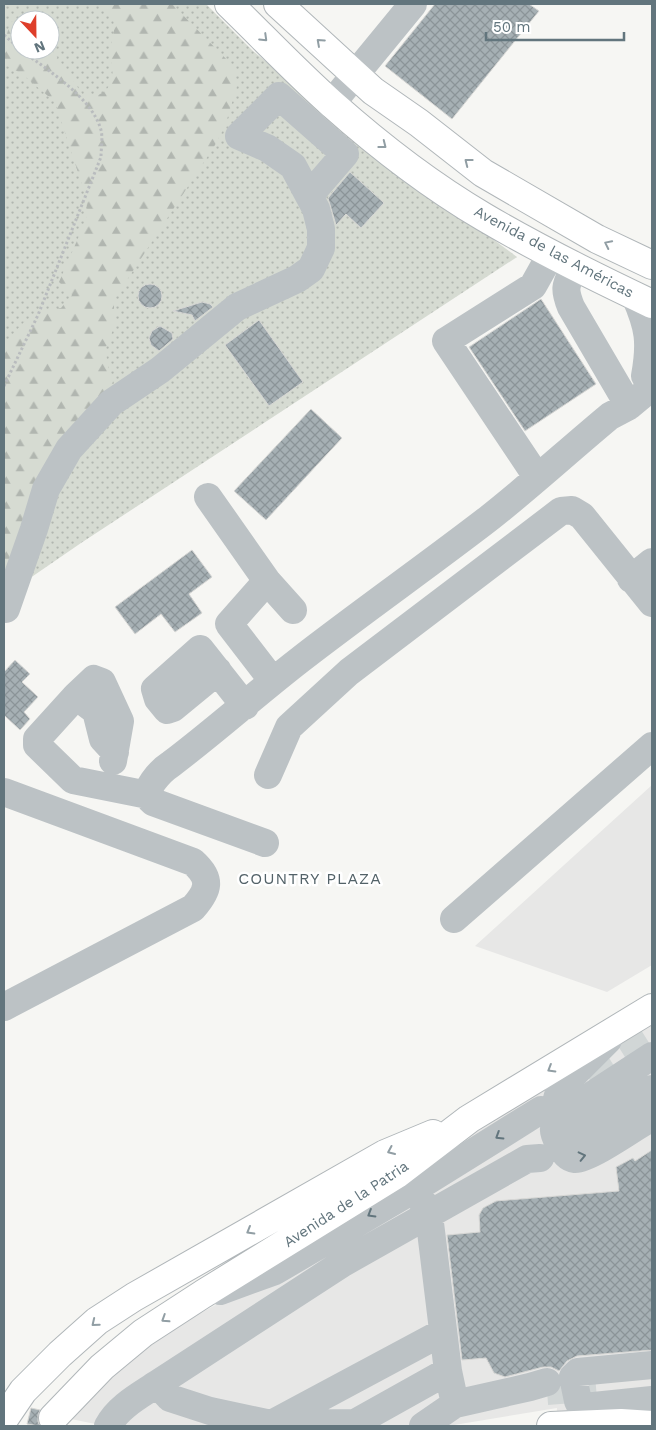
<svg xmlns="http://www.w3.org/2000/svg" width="656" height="1430" viewBox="0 0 656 1430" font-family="'Work Sans',sans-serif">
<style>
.built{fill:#e7e7e6}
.grass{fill:url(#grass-dots);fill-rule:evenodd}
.forest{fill:url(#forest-firs)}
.building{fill:url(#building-cross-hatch);stroke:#d7d7d5}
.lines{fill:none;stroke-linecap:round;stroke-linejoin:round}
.minor-tunnel{stroke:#d1d6d6;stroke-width:28;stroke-dasharray:28 14;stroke-linecap:butt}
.major-casing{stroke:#b0b6b9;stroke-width:30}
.path{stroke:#b9bcbe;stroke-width:3;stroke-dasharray:2.5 2.5;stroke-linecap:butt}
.minor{stroke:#bcc2c5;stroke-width:28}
.major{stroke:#fff;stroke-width:28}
.oneway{stroke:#919ea4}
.oneway2{stroke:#62757d}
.labels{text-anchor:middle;stroke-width:5;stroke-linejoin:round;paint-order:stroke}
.street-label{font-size:15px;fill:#62757d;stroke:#fff}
.neighbourhood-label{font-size:16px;letter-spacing:1px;fill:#536268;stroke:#fff}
</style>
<defs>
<pattern id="grass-dots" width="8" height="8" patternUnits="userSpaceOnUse" patternTransform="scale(1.25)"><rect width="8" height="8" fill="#d6dbd2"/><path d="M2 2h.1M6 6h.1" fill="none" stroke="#b1b6b0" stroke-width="1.8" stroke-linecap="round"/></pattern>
<pattern id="forest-firs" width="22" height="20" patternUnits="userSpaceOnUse" patternTransform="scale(1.25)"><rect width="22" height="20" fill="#d6dbd2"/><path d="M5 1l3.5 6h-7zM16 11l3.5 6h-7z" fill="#b1b6b0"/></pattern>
<pattern id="building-cross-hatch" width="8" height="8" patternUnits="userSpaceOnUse" patternTransform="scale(1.25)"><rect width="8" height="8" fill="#a6b0b4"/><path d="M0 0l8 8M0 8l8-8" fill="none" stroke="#8b9498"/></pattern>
</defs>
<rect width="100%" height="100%" fill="#f6f6f3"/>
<path class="built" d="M652,785V965L607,992L475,946Z
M652,1025V1418L556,1420L557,1408L448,1426H105L71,1419L130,1360L175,1327L243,1290L406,1172Z"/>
<path class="grass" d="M4,4H206L253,51L379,155L517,257L81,543L4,596ZM20,20H50V50H20Z"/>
<path class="forest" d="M96,4H172L233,66L237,86L225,126L215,145L114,300V327L106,348L107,363L116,391L4,583V344L25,321L41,311L61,308L72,295L59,282L86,220L87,200L55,102L22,74L4,64V38L7,34L10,23L14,20L20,24V50H50V47L83,95C88,95 94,96 98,95C111,90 114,77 112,65C111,61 109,58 110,54C112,29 124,21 96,4Z"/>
<path class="building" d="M435,4H529L539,11L452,119L385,66Z
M350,172L384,203L361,228L346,214L336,225L328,198Z
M138 296a12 12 0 1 1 24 0a12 12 0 1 1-24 0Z
M541,299L596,384L525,431L469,347Z
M202,302L210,304L213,307L195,321L192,315L173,311Z
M259,320L303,382L269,406L225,345Z
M160,326L172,333L173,339L159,351L151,345L149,338L152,331Z
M311,409L342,438L266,520L234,491Z
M192,550L212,577L189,594L202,613L175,632L161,614L135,634L115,607Z
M15,660L30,674L22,682L38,697L24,712L30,719L20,730L4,715V672Z
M652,1150V1350L577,1356L567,1361L559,1371L551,1367H543L505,1377L494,1373L486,1358L462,1360L447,1235L480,1232L479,1215L483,1208L496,1201L619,1191L616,1167L633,1158L635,1161Z
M31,1408L40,1410L38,1415V1422L40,1426L27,1424Z"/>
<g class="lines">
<path class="minor-tunnel" d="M554,1102L652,1041
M547,1391L596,1387"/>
<g class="major-casing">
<path id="major" d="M229,4C263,37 296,72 332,104C377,144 433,187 484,217C538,249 595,277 652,304
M278,4L373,91L419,123L483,173L597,239L652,265
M53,1418L102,1367L143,1333L203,1294L397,1174L469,1119L652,1008
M4,1419L23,1391L60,1354L97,1321L134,1297L385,1154L433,1134
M551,1426L621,1423L652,1425"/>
</g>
<path class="path" d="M4,35L20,49
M4,386L38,315L101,157C101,149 103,138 101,130C92,97 47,70 21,50"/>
<path class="minor" d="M331,104L413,4
M575,266C566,285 563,287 571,307L629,406
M635,296C649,328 651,342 645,376
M537,477L446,341L533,286L551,254
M208,497L267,581L229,624L273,681
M631,579L652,562
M267,581L293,610
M6,609L34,529L46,489L69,449L111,403L160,370L237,307L297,279L311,269L321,248V229L316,209L293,166L267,148L239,136L279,96L345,154L314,190
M218,671L173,708L167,710L158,699L155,689L200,649L245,706
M76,696L94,679L102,682L120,721L113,761
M115,752L103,739L96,711L76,696L37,739V745L73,780L148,795
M268,775L289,727L349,672L561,511L572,510L582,516L652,603
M4,792L193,862C212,879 209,890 193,908L4,1007
M265,843L153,802C139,791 162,770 171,764C216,730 257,693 301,659C363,611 427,566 488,519C530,486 569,450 610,416L629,406L652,387
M454,919L652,746
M652,1056L560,1116C552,1128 552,1131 559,1144C563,1150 566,1158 575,1159C589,1160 638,1125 652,1117
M560,1116L557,1099L560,1088L608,1040
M575,1137L652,1089
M421,1199L429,1215L448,1371L455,1404
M220,1291L275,1271L413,1190L541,1110
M652,1365L578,1372L573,1377L578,1401L580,1405L584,1407L652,1400
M448,1371L355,1423L271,1424L210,1411L170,1398L157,1384L343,1263L527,1159L540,1158
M275,1422L443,1332
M108,1426C118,1407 139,1396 157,1384
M423,1426L455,1404L530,1387L547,1382"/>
<use href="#major" class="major"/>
</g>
<defs><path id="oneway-chevron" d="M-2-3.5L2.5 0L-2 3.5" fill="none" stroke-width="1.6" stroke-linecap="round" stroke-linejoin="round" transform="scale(1.25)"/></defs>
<g class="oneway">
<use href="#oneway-chevron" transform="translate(264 38) rotate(44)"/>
<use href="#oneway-chevron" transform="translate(320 42) rotate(-138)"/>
<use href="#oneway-chevron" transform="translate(383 145) rotate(38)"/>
<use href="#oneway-chevron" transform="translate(468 162) rotate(-142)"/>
<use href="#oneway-chevron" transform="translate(608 244) rotate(-154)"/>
<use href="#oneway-chevron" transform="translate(551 1069) rotate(149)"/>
<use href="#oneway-chevron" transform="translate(391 1151) rotate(156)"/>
<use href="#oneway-chevron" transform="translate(250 1231) rotate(150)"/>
<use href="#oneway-chevron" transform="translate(165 1319) rotate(147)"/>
<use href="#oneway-chevron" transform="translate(95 1323) rotate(141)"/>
</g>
<g class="oneway2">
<use href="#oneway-chevron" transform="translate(499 1136) rotate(148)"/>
<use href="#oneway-chevron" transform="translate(582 1156) rotate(-13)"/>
<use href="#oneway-chevron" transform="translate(371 1214) rotate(149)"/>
</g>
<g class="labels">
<g class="street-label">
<text transform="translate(554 252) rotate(28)" y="5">Avenida de las Américas</text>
<text transform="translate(346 1204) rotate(-33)" y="5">Avenida de la Patria</text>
</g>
<g class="neighbourhood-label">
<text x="310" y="884">COUNTRY PLAZA</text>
</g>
</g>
<rect width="656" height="1430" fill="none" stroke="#62757d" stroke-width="10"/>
<g transform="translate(35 35) rotate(158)"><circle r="24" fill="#ffffff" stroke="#c0c8cb"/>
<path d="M0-4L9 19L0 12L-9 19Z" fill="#de3e2a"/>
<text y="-8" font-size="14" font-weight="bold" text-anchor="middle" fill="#62757d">N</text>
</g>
<path d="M486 32v8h138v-8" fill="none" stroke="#62757d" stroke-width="2.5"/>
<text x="493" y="32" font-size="15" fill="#62757d" stroke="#ffffff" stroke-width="4" paint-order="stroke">50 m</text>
</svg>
